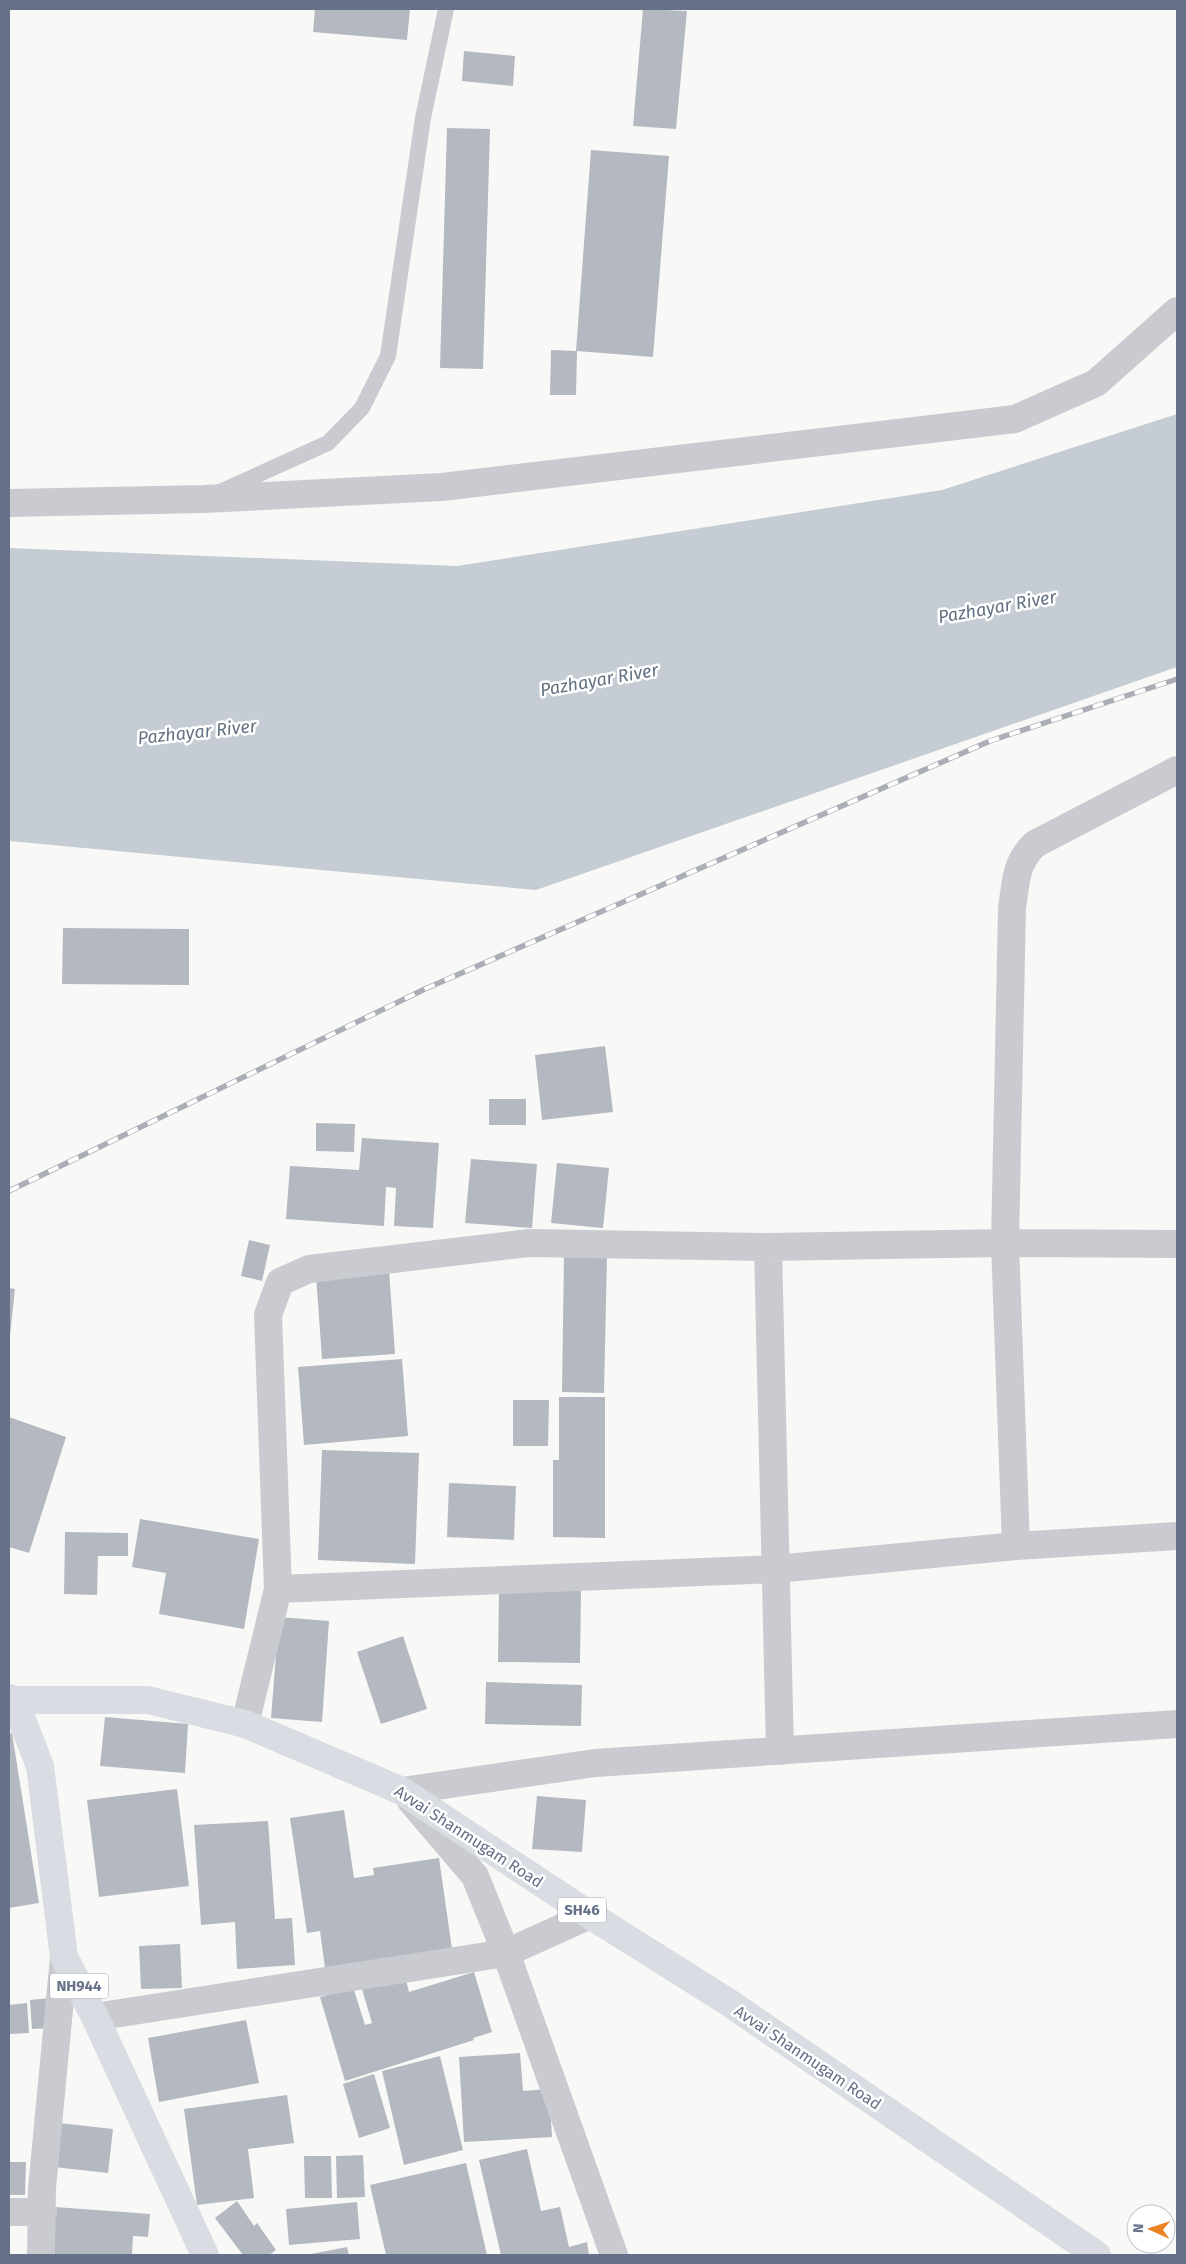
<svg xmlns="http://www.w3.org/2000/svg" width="1186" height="2264" viewBox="0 0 1186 2264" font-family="'Fira Sans',sans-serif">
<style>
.water{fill:#c6ccd4}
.building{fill:#b3b8c1}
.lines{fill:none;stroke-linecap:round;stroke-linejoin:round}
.service{stroke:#c9cbd0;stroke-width:16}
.minor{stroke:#c9cbd0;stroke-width:28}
.tertiary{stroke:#c9cbd0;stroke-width:28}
.primary{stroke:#d9dce2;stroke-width:28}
.trunk{stroke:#d9dce2;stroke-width:28}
.rail-casing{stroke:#abaeb6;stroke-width:5.5}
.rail{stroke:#fff;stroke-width:4;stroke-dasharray:11;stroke-linecap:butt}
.labels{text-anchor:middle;stroke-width:5;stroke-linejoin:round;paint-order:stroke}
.shield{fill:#fff;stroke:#949cac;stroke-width:1}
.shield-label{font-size:15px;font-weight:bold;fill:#667189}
.street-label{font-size:16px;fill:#667189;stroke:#fff}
.water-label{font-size:18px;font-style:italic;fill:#637384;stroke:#fff}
</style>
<rect width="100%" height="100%" fill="#f8f9f6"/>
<path class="water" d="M1177,414V667L536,890L9,841V548L457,566L942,490Z"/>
<path class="building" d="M315,9H410L407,40L313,32Z
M643,9L687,11L676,129L633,126Z
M464,51L515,56L513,86L462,81Z
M447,128L490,129L483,369L440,368Z
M591,150L669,156L653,357L577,351L576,395H550L551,350L576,351Z
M63,928L189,929V985L62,984Z
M605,1046L613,1112L542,1120L535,1055Z
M489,1099H526V1125H489Z
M316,1123L355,1124L354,1152L316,1151Z
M362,1138L439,1143L433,1228L394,1226L396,1188L386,1187L384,1226L286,1219L290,1166L359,1170Z
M471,1159L537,1164L532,1228L465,1223Z
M557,1163L609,1168L603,1228L551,1223Z
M249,1240L270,1245L262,1281L241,1276Z
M564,1254L607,1255L604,1393L562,1392Z
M389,1270L395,1354L322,1359L316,1275Z
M9,1288L15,1289L10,1336H9Z
M402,1359L408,1436L304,1445L298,1367Z
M559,1397H605V1538L553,1537V1460H559Z
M513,1400H549L548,1446H513Z
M9,1417L66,1437L29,1553L9,1547Z
M322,1450L419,1453L415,1564L318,1560Z
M449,1483L516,1486L514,1540L447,1537Z
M140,1519L259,1539L244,1629L159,1614L166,1573L132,1567Z
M65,1532L128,1533V1556H98L97,1595L64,1594Z
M499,1590L581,1591L580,1663L498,1662Z
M279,1617L329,1621L322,1722L271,1718Z
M403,1636L427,1709L381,1724L357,1652Z
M486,1682L582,1685L581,1726L485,1724Z
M105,1717L188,1724L185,1773L100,1766Z
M12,1733L39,1903L9,1908V1734Z
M177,1789L189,1886L99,1897L87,1800Z
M537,1796L586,1800L582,1852L532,1849Z
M344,1810L354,1878L374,1875L373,1868L439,1858L452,1949L325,1968L320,1931L307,1933L290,1818Z
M268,1821L275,1919L292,1918L295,1965L237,1969L235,1922L201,1925L194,1825Z
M180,1944L182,1988L141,1989L139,1946Z
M474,1972L492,2032L473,2038L474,2040L345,2081L320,1997L353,1987L365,2025L372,2023L362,1989L405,1976L409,1992Z
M50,1998L52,2028L32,2029L30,2000Z
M27,2003L29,2033L9,2034V2005Z
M246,2020L259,2083L159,2102L148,2038Z
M520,2053L523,2091L549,2089L552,2137L464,2142L459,2057Z
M440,2056L463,2150L404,2165L382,2071Z
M374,2074L390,2128L359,2138L343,2084Z
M287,2095L294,2143L248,2149L254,2198L197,2205L184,2109Z
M59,2123L113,2129L108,2173L54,2167Z
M527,2149L541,2211L560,2207L569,2247L587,2242L589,2255H501L479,2160Z
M363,2155L365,2197L337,2198L336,2156Z
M304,2156H331L332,2198H305Z
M9,2162H26L25,2195H9Z
M466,2163L487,2255H386L370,2185Z
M237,2201L254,2226L257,2223L276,2250L269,2255H243L215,2218Z
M357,2202L360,2239L289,2245L286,2209Z
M55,2207L150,2214L148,2237L133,2236L132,2255H52Z
M347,2247L349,2255H311V2254Z"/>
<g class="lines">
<path class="service" d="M220,492L328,443L362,408L388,356L423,118L446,9"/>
<path class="minor" d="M768,1247L780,1751
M1016,1546L1005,1243L1012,908C1016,882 1015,863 1035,844L1177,770
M278,1589L776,1569L1016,1546L1177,1536
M245,1724L278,1589L268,1315L280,1282L309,1269L529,1243L768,1247L1005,1243L1177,1244
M402,1791L595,1763L1177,1724
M411,1801L475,1876L506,1953L614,2255
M95,2017L506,1953L590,1915
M9,2212H43
M41,2255L42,2188L64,1957"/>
<path class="tertiary" d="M9,503L204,499L442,487L1015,419L1096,383L1177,311"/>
<path class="primary" d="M14,1700H148L245,1724L402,1791L590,1915L728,2002L1097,2255"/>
<path class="trunk" d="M9,1698L14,1700L40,1766L64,1957L95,2017L205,2255"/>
<g class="rail-casing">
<path id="rail" d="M9,1191L425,989L990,741L1177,679"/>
</g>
<use href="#rail" class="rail"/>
</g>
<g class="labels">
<g class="shield">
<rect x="558" y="1897.5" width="48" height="25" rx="4"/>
<rect x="50" y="1973.5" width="58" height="25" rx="4"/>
</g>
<g class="shield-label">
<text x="582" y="1915">SH46</text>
<text x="79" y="1991">NH944</text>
</g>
<g class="street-label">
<text transform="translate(469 1836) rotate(33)" y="6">Avvai Shanmugam Road</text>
<text transform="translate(808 2057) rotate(34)" y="6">Avvai Shanmugam Road</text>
</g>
<g class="water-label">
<text transform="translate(997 607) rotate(-10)" y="6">Pazhayar River</text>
<text transform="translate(599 680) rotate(-10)" y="6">Pazhayar River</text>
<text transform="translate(197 732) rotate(-6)" y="6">Pazhayar River</text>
</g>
</g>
<rect width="1186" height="2264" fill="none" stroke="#667189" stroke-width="20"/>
<g transform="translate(1151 2229) rotate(273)"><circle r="24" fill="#ffffff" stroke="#c2c6d0"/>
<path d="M0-4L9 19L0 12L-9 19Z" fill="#ec8323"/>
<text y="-8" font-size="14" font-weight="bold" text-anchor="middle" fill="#667189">N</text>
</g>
</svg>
